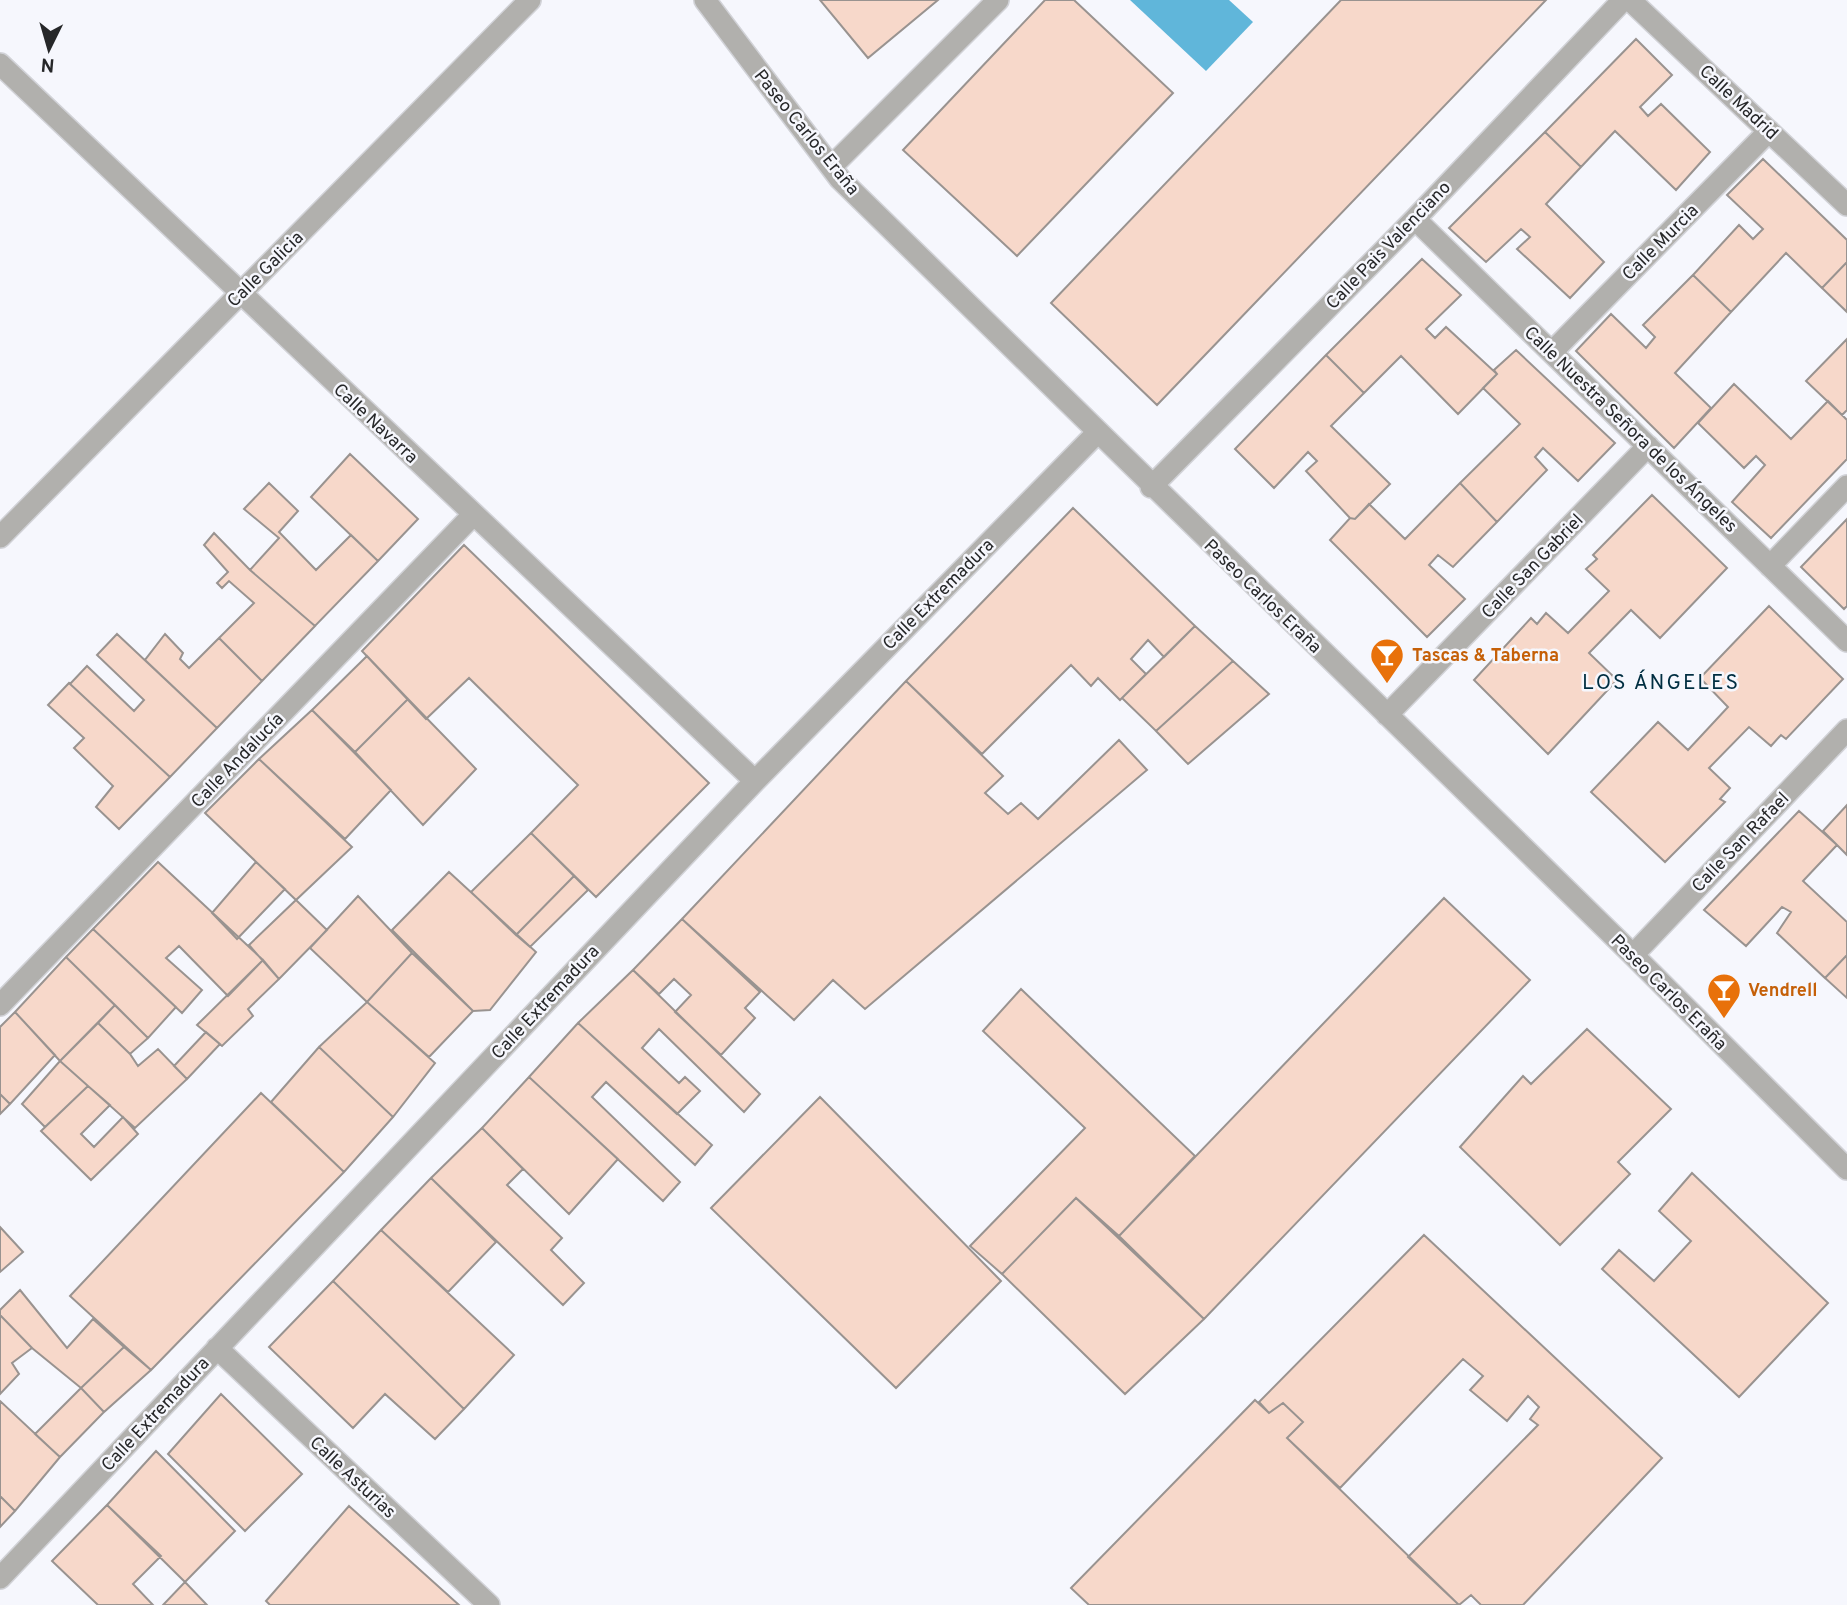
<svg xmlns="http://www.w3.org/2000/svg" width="1847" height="1605" viewBox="0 0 1847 1605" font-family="Overpass,sans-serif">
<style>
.water{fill:#60b6da}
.building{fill:#f7d8ca;stroke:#999390;stroke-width:2}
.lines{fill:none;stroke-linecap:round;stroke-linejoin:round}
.minor-casing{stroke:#d1d2d7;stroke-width:24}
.minor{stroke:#b1b0ad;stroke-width:21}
.labels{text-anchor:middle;stroke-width:5;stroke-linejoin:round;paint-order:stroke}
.street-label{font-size:18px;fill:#262729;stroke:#f6f7fd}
.food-label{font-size:18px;font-weight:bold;fill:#c56008;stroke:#f6f7fd;text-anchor:start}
.quarter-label{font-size:21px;letter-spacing:2px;fill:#002e41;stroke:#f6f7fd}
</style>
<rect width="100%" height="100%" fill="#f6f7fd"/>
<path class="water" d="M1130,0H1229L1253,22L1206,71Z"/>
<path class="building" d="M820,0H938L868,58Z
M1045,0H1074L1173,93L1017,256L903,150Z
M1341,0H1546L1157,405L1051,303Z
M1636,39L1672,75L1640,107L1648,116L1661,104L1710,152L1676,190L1615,131L1581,167L1545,132Z
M1545,132L1581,167L1546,204L1604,262L1570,298L1517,249L1530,237L1521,229L1486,262L1449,228Z
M1763,159L1847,240V262L1822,288L1786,253L1731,312L1693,275L1739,225L1753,239L1763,229L1727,195Z
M1422,259L1461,295L1426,329L1435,338L1446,327L1497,374L1458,414L1401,356L1364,393L1326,355Z
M1847,262V312L1822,288Z
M1693,275L1731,312L1675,373L1711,408L1674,448L1576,351L1611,314L1646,348L1655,337L1643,325Z
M1847,339V410L1842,415L1806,381Z
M1516,350L1615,443L1578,481L1543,448L1535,457L1547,470L1497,522L1460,483L1520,424L1483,388L1497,374L1494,370Z
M1326,355L1364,393L1331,426L1390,484L1355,519L1350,518L1306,471L1317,461L1308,452L1274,488L1235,449Z
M1734,384L1791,439L1828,401L1847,420V459L1771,538L1732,502L1765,465L1756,456L1744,468L1698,423Z
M350,454L418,519L378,561L311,497Z
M269,483L298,511L279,532L316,570L351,535L378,561L315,626L250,570L279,538L244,509Z
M1460,483L1497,522L1453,567L1438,555L1429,565L1465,599L1427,637L1330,540L1350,518L1355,519L1369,504L1405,539Z
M1652,495L1727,568L1660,638L1631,610L1589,653L1617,680L1548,754L1474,680L1531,618L1537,624L1546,613L1568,633L1609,591L1586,569L1597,559L1593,555Z
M1073,508L1195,626L1164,657L1148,640L1131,659L1146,674L1120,700L1098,678L1091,686L1071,665L982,754L906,681Z
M1847,519V606L1844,609L1801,567Z
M214,533L250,570L315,626L262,681L219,638L254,603L229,581L222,588L217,583L228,572L204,545Z
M464,545L709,783L596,897L531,833L578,785L469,678L426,719L362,651Z
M1769,606L1843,679L1786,739L1781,735L1771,746L1749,727L1709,768L1730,788L1720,799L1725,802L1665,862L1591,792L1658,722L1688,750L1728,707L1700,678Z
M1195,626L1233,661L1156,731L1122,698Z
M117,634L217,728L170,777L70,684L87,666L134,711L144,700L97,655Z
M165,634L183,653L180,659L189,668L219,638L262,681L217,728L145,660Z
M367,656L408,699L355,752L312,710Z
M1233,661L1269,694L1188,764L1156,731Z
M906,681L1003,776L985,793L1008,814L1021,803L1038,819L1119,740L1147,770L865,1009L833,980L794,1020L682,919Z
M69,683L170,777L119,829L96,807L113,786L74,748L84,738L48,705Z
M408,699L476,769L423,825L355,752Z
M312,710L391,790L345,839L259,759Z
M259,759L352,847L296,900L205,813Z
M1847,805V855L1823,831Z
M1799,811L1837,845L1803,881L1847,922V955L1825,978L1777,933L1791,912L1782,907L1746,946L1704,910Z
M531,833L574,876L516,935L471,892Z
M158,862L263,960L228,996L179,946L166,958L202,990L182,1013L93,929Z
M256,862L285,889L237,939L212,913Z
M449,872L536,952L490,1010L473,1011L392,930Z
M574,876L588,890L530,947L516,935Z
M358,896L412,953L367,1002L310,948Z
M1444,898L1530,980L1204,1319L1119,1236Z
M296,900L327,930L279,979L249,945Z
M682,919L760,992L745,1008L755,1018L721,1055L675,1012L691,995L674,979L659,994L633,970Z
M93,929L176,1007L148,1038L66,957Z
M412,953L473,1011L429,1057L367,1002Z
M1847,955V998L1825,978Z
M66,957L115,1005L60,1061L15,1012Z
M263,960L279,979L248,1009L253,1016L222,1046L197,1025Z
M633,970L760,1094L744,1112L659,1029L642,1048L679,1083L685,1077L700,1091L677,1114L578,1023Z
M1021,989L1195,1156L1119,1236L1076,1198L1002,1274L970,1246L1085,1128L983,1031Z
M367,1002L435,1063L393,1117L319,1047Z
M115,1005L148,1038L130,1054L98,1023Z
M15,1012L55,1055L10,1104L0,1094V1027Z
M98,1023L130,1054L138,1066L158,1049L187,1079L135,1128L60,1061Z
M578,1023L712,1145L695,1165L606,1082L592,1097L680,1182L663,1201L529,1077Z
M1587,1029L1671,1109L1618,1162L1630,1174L1560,1245L1460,1147L1523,1076L1531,1084Z
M206,1032L220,1044L187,1079L174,1066Z
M319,1047L393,1117L344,1172L271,1102Z
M60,1061L88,1086L45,1127L22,1104Z
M529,1077L618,1159L569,1214L482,1128Z
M88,1086L110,1105L81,1134L94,1147L123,1117L138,1134L91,1180L41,1131Z
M261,1093L344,1172L151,1370L70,1296Z
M0,1094L10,1104L0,1114Z
M820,1097L1001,1281L896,1388L711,1208Z
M482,1128L523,1169L507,1185L562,1238L551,1250L584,1283L563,1305L431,1178Z
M1692,1173L1828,1303L1739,1397L1602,1269L1619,1250L1654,1281L1691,1241L1659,1211Z
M431,1178L496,1242L448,1292L381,1230Z
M1076,1198L1204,1319L1125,1394L1002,1274Z
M0,1227L23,1252L0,1272Z
M381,1230L514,1355L464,1409L333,1281Z
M1424,1235L1662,1458L1523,1605H1481L1471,1595L1459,1605L1408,1557L1538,1425L1530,1419L1539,1407L1528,1396L1507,1421L1470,1390L1483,1376L1463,1359L1340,1488L1287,1438L1303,1422L1283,1403L1269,1413L1259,1402Z
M333,1281L464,1409L435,1439L385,1394L353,1428L269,1347Z
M20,1290L67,1348L93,1319L124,1347L81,1388L32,1348L0,1315V1310Z
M0,1315L32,1348L12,1363L19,1374L0,1394Z
M124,1347L151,1370L104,1412L81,1388Z
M81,1388L104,1412L60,1457L35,1434Z
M221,1394L302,1474L245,1531L168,1454Z
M1255,1400L1269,1413L1283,1403L1303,1422L1287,1438L1459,1605H1089L1071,1588Z
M0,1401L60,1457L15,1511L0,1496Z
M156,1451L235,1531L185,1582L107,1505Z
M0,1496L15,1511L0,1527Z
M107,1505L161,1556L133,1584L153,1605H98L52,1561Z
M349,1506L459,1605H270L266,1601Z
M185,1582L207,1605H163Z"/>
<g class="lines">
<g class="minor-casing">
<path id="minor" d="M705,0L840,179L1633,955L1847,1169
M1630,0L1847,205
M0,64L755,781
M831,167L998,0
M1415,219L1847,641
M1552,352L1769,131
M1151,487L1415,219L1623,0
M0,537L530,0
M1770,566L1847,486
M1387,715L1648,446
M1633,955L1847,730
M0,1005L473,515
M217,1348L489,1605
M0,1578L755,781L1097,433"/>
</g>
<use href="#minor" class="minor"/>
</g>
<defs>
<g id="bar-pin" transform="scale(1.75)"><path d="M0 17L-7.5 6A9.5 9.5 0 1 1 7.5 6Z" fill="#e8710a" stroke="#f6f7fd"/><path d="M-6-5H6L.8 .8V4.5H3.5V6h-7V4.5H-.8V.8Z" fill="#fff"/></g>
</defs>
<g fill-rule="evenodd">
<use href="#bar-pin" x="1387" y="655"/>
<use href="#bar-pin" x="1724" y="990"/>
</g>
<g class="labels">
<g class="street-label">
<text transform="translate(1739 102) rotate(43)" y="6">Calle Madrid</text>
<text transform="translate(807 132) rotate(51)" y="6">Paseo Carlos Eraña</text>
<text transform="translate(1660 242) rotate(-45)" y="6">Calle Murcia</text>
<text transform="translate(1388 245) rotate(-46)" y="6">Calle Pais Valenciano</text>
<text transform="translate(265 269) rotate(-45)" y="6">Calle Galicia</text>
<text transform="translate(376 423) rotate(43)" y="6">Calle Navarra</text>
<text transform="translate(1631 429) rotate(44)" y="6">Calle Nuestra Señora de los Ángeles</text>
<text transform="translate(1532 566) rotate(-46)" y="6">Calle San Gabriel</text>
<text transform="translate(938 594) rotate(-45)" y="6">Calle Extremadura</text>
<text transform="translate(1263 596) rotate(44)" y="6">Paseo Carlos Eraña</text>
<text transform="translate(237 760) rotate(-46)" y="6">Calle Andalucía</text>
<text transform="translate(1740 842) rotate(-46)" y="6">Calle San Rafael</text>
<text transform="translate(1669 992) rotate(45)" y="6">Paseo Carlos Eraña</text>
<text transform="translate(545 1002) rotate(-47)" y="6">Calle Extremadura</text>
<text transform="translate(155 1414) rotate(-47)" y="6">Calle Extremadura</text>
<text transform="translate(353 1477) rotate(43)" y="6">Calle Asturias</text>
</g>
<g class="food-label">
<text x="1412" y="661">Tascas &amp; Taberna</text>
<text x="1748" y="996">Vendrell</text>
</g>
<g class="quarter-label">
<text x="1661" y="689">LOS ÁNGELES</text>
</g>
</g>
<g transform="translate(49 49) rotate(185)" stroke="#f6f7fd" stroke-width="5" paint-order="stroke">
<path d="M0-5L12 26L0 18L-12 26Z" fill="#262729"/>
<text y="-10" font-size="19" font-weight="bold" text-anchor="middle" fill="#262729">N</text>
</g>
</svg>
